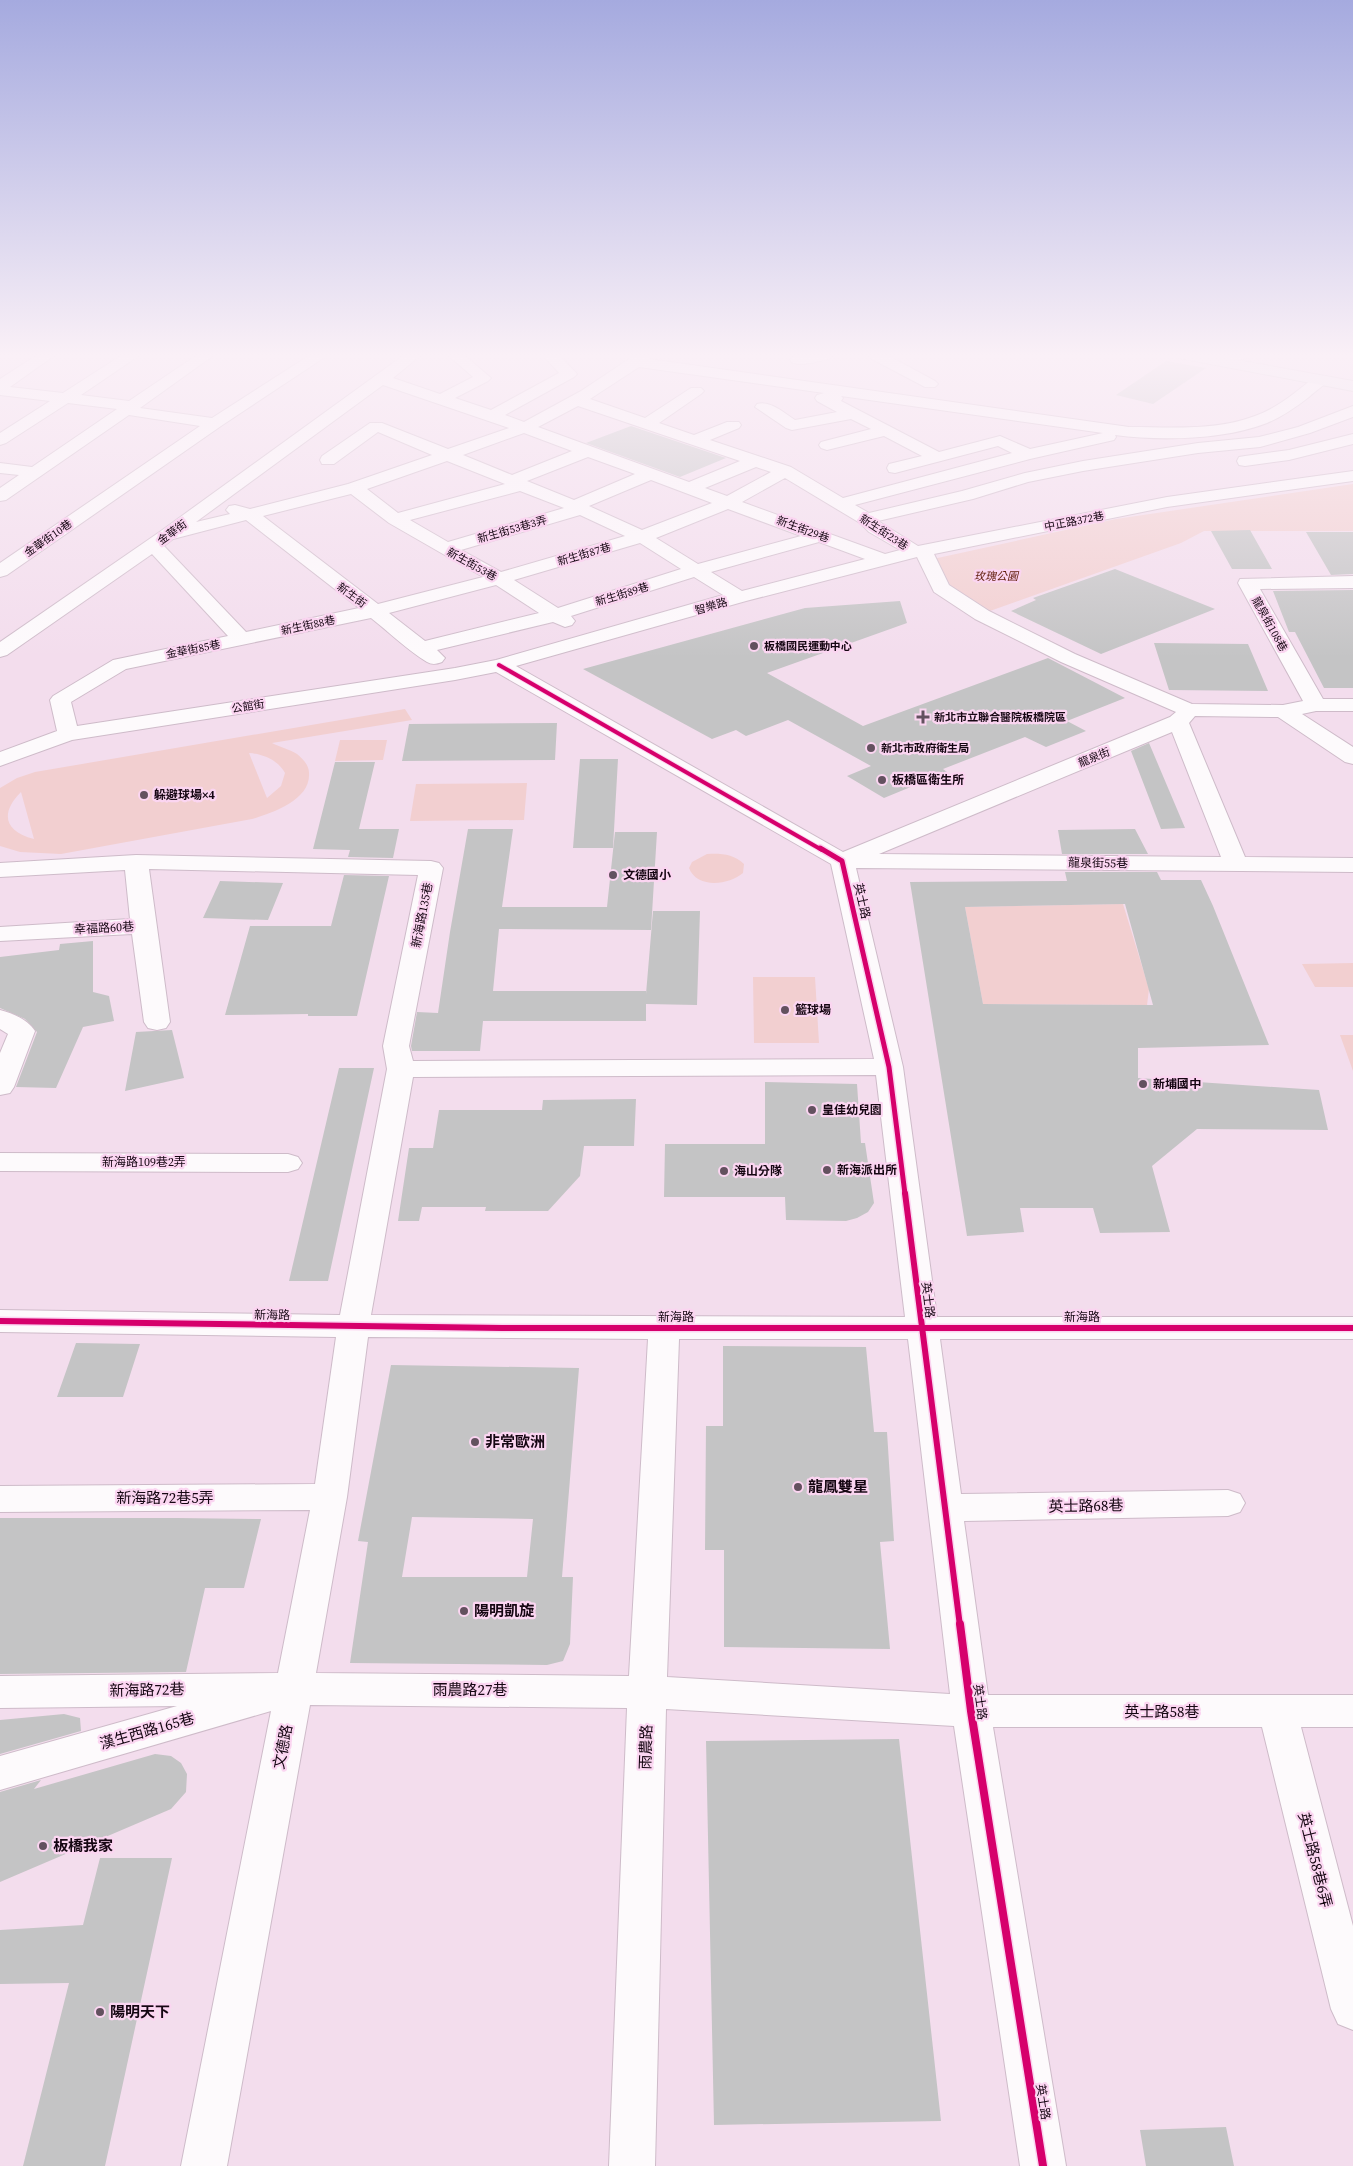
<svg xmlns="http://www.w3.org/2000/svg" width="1353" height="2166" viewBox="0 0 1353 2166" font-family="'Source Serif 4','Noto Sans TC',serif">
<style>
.green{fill:#f2cfd0;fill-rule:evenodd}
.building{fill:#c4c4c5;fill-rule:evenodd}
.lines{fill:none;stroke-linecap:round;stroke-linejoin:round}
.minor-casing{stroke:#cebbc9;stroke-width:2}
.major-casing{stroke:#ccc1c9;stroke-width:2}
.minor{fill:#fdfafc;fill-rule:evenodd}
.major{fill:#edebf0;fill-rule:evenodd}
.cycleway-far3-casing{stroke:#fbd5f1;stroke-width:6}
.cycleway-far2-casing{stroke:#fbd5f1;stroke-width:8}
.cycleway-far1-casing{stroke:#fbd5f1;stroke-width:9}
.cycleway-casing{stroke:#fbd5f1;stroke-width:11}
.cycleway-far3{stroke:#d6006c;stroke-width:4}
.cycleway-far2{stroke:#d6006c;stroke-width:5}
.cycleway-far1{stroke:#d6006c;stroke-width:6}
.cycleway{stroke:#d6006c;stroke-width:8}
.poi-dot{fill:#63515f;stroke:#fbd5f1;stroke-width:2}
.labels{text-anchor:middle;stroke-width:4.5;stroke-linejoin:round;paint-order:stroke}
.far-street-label{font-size:11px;fill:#150612;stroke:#fbd5f1}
.far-park-label{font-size:11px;font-style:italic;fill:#63200f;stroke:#fbd5f1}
.far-poi-label{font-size:11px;font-weight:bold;fill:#150612;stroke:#fbd5f1;text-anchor:start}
.poi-label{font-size:12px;font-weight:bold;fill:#150612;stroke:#fbd5f1;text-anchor:start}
.street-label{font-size:12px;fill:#150612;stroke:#fbd5f1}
.near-poi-label{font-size:15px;font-weight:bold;fill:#150612;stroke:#fbd5f1;text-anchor:start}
.near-street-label{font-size:15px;fill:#150612;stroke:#fbd5f1}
</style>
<rect width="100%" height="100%" fill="#f3dded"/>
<path class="green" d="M1353,484V531H1204L1181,543L990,611L951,586L933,559L1116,519Z
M405,709L412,720L272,743C280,747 289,749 297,754C303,759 309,765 309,773C311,800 272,813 252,819L61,854L20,852L0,846V788L17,778L35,772ZM249,753C263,754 278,760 285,773L281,786L267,798ZM21,792L34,839C4,831 0,813 21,792Z
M340,740H387L383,760L335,761Z
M527,783L524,820L410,821L416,784Z
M707,854C720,853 734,854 744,864L743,873C729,885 697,889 689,868L692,862Z
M1123,904L1149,989L1147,1005L983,1004L965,907Z
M1353,963V987H1315L1302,964Z
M753,977H815L819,1043H754Z
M1340,1035H1353V1071Z"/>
<path class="building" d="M1166,361L1206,368L1153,404L1116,395Z
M631,426L726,458L680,477L586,443Z
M1250,530L1272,569H1232L1211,531Z
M1306,532H1353V574L1331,575Z
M1115,569L1215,609L1101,654L1011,611L1036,600L1033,598Z
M1353,590V688H1324L1295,632H1289L1273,591Z
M900,601L907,623L767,673L863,726L1048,658L1125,698L1067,721L1086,731L1046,747L1025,737L943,769L947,772L884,798L847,776L871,766L788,720L746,736L736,730L712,739L583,669L805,608Z
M1154,643L1248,644L1268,691L1169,690Z
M557,723L555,760L402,761L409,724Z
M1149,743L1185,828L1161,829L1131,751Z
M580,759H618L613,848H573Z
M335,762H375L359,829H399L393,858L348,857L350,850L313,849Z
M468,829H513L502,907H607L615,832H657L651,930L499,929L493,991H646V994L653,911H700L697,1005L646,1004V1021H483L480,1051H412L411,1046L417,1012L438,1013L450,932Z
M1135,829L1148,854H1062L1058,830Z
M1065,872H1157L1161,880H1201L1213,906L1269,1045L1138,1048V1078L1319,1090L1328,1130L1197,1129L1152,1166L1170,1232L1100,1233L1093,1208H1020L1024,1232L967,1236L910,882L1067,881ZM1125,904L1153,1005L983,1004L965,907Z
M344,875L389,876L357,1016H308V1014L225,1015L250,926H331Z
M220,881L283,883L268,920L203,918Z
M93,941V992L109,996L114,1021L83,1027L56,1088L16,1087L37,1032L25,1019L0,1008V957L59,950L60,944Z
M172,1030L184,1078L125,1091L136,1032Z
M339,1068H374L328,1281H289Z
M765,1082L857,1084L861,1143H865L874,1203L868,1212L857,1218L846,1221L786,1220L785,1197H664L665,1144H765Z
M636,1099L634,1146H584L580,1176L548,1211H485L486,1207H422L419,1221H398L409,1148H433L439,1110H542L543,1100Z
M76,1343L140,1344L123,1397H57Z
M723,1346L866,1347L874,1432H887L894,1541L880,1542L890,1649L724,1647V1550H705L706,1426H723Z
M391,1365L579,1368L562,1577H573L570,1644L563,1661L547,1665L350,1663L368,1542L358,1541ZM412,1517L533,1519L527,1577H402Z
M0,1518H177L261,1519L244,1588H205L186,1672L0,1674Z
M64,1714L80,1718L81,1731L0,1754V1720Z
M899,1739L941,2121L714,2125L706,1741Z
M155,1754L171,1756L181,1763L187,1774L186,1792L171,1809L0,1882V1792L41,1780L34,1789Z
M100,1858H172L105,2166H23L69,1983L0,1984V1930L83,1925Z
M1226,2127L1234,2166H1146L1140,2130Z"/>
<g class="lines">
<g class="minor-casing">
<path id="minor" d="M37,355H55L10,387L63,393L122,355H140L81,395L129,401L197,355H214L140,408L212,418L310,355H328L221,426L7,575L0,577V563L200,426L129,415L6,500L0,501V488L19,475L0,473V463L32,467L117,409L68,403L6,443L0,445V433L50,401L0,395V379Z
M404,355H421L393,378L440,394L473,377L448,355H464L491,378L488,381L455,398L491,410L559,373L543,355H559L577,374L574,377L505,415L524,422L581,391L635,355H652L649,359L1129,427C1170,427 1216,431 1255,416C1278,408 1297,391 1316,376H1326L1329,379C1324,386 1315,391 1309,397C1296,407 1282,417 1267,423C1224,440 1160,441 1115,435L1116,437L1114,440L1030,459L855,505L869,513L962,491L1025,473L1083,461L1198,443L1259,437L1298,427L1353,406V417L1310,433L1260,447L1198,453L1083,471L1028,482L973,499L878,521L918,546L1167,497L1353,471V481L1167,507L934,554L949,585L989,611L1075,654L1192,704L1283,705L1303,701L1238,583L1240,579L1353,576V588L1260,589L1323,699H1353V711H1316L1302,714L1353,747V764L1345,762L1278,717L1195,716L1189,723L1245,857L1353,858V872L856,868L903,1067L937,1317H1353V1339H940L961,1494L1228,1490L1240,1494L1245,1503L1240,1512L1228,1516L964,1521L988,1695H1353V1727H1301L1353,1926V2030L1338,2024L1331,2009L1262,1727H993L1066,2166H1020L954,1726L666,1709L655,2166H609L627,1708L310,1705L227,2166H181L271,1711L0,1790V1756L177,1706L0,1708V1676L278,1673L310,1510L0,1512V1486L315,1484L336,1337L0,1332V1310L340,1315L387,1069L383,1046L418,875L149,869L170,1022L166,1028L157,1030L148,1028L144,1022L132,934L0,941V927L130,919L125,870L0,877V863L136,855L431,861L439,863L443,868L409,1046L413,1061L874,1059L831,864L496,672L455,680L72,740L0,766V752L57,731L50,700L53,696L113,660L228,636L152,554L7,655L0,657V642L161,531ZM639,367L824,393L817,395L815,398L817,401L837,412L795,420C784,413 770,400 757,404L755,407L786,428L792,430L851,419L871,429L821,442L819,445L821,448L827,450L884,436L922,456L889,464L887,468L889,472L895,473L998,446L1012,453L843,498L791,467L710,440L739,428L741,425L739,422H727L694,435L659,423L701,394L704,391L701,388H691L645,418L590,399ZM383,385L509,428L448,449L382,423H370L322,456L320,460L322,464H334L378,432L432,455L348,484L250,509L235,505L229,506L226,510L230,514L196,522ZM841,396L1103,433L1030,449L1000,436L939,452L841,401L843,398ZM578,406L740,461L689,482L538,427ZM524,433L572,451L512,475L463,455ZM588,457L635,474L574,500L527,481ZM447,461L505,484L398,513L367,489ZM756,467L771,472L727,496L705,488ZM785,478L860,523L869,532L900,550L885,554L742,502ZM651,480L712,503L642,530L589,506ZM520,491L564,508L448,542L410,520ZM351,494L389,523L483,577L378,604L263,516ZM728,509L801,536L698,564L656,538ZM580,515L625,536L501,572L461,550ZM246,520L359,608L246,632L164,546L173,539ZM819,542L865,559L742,591L711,572ZM640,543L681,569L558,608L514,580ZM917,557L934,592L975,619L1061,662L1176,712L1170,717L843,852L516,666L746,601ZM694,577L723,595L496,660L455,668L77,726L71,702L126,669L371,618C389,632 407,650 427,662C432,665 437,664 442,662L445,658L437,650L553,622L565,627L572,625L575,621L571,616ZM496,585L539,613L425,641L389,613ZM1172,732L1221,857L879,854ZM876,1075L905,1317L371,1315L413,1077ZM368,1337L648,1339L629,1676L316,1673L347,1497ZM679,1339H908L950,1694L667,1677Z
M800,355H833L831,358C820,361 804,366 793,363L790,360L793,357Z
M868,355H887L935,381L938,384L935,387H925L870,358Z
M1215,355H1248L1246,358C1235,361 1219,366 1208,363L1205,360L1208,357Z
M1353,434V444L1289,460L1245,466L1239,465L1237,461L1239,457L1245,456L1289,450Z
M0,1010C13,1013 28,1020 35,1031L14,1087L10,1093L0,1095V1053L8,1034L0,1029Z
M0,1153L288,1154L298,1157L302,1163L298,1169L288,1172L0,1171Z"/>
</g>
<g class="major-casing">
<path id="major" d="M1177,355H1210L1353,381V391L1184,359L1179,358Z"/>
</g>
<use href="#minor" class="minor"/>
<use href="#major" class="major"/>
<g class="cycleway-far3-casing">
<path id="cycleway-far3" d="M499,665L822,850"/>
</g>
<g class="cycleway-far2-casing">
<path id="cycleway-far2" d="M820,848L842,861L889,1067L905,1194"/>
</g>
<g class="cycleway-far1-casing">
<path id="cycleway-far1" d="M905,1193L960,1626
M0,1321L502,1328H1353"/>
</g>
<g class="cycleway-casing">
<path id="cycleway" d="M960,1624L971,1711L1043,2166"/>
</g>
<use href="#cycleway-far3" class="cycleway-far3"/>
<use href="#cycleway-far2" class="cycleway-far2"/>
<use href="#cycleway-far1" class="cycleway-far1"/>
<use href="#cycleway" class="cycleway"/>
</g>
<linearGradient id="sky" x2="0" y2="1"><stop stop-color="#a5aadf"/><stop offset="0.54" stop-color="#faf0f7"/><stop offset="1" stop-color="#faf0f7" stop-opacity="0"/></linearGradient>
<rect width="1353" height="658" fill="url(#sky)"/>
<g class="poi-dot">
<circle cx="754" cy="646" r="5"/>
<path d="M920.5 709.5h5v5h5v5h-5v5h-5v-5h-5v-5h5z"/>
<circle cx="871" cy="748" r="5"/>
<circle cx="882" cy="780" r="5"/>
<circle cx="144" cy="795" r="5"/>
<circle cx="613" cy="875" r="5"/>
<circle cx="785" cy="1010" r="5"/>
<circle cx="1143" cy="1084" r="5"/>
<circle cx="812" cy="1110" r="5"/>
<circle cx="827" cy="1170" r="5"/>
<circle cx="724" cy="1171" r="5"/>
<circle cx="475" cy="1442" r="5"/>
<circle cx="798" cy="1487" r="5"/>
<circle cx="464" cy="1611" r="5"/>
<circle cx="43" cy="1846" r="5"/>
<circle cx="100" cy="2012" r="5"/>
</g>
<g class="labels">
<g class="far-street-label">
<text transform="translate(1074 521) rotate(-11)" y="4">中正路372巷</text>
<text transform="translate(512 529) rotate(-16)" y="4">新生街53巷3弄</text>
<text transform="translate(803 529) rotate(20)" y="4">新生街29巷</text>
<text transform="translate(172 532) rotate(-36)" y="4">金華街</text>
<text transform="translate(884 532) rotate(33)" y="4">新生街23巷</text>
<text transform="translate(48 538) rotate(-35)" y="4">金華街10巷</text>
<text transform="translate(584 554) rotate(-16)" y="4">新生街87巷</text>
<text transform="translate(472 564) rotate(29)" y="4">新生街53巷</text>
<text transform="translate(622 594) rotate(-17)" y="4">新生街89巷</text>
<text transform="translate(352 595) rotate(36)" y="4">新生街</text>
<text transform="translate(711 606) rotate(-16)" y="4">智樂路</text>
<text transform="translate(1270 624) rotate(61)" y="4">龍泉街108巷</text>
<text transform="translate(308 625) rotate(-12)" y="4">新生街88巷</text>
<text transform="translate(193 649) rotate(-11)" y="4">金華街85巷</text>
<text transform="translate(248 706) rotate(-9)" y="4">公館街</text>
<text transform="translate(1094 757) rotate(-22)" y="4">龍泉街</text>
</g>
<g class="far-park-label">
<text x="996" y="580">玫瑰公園</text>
</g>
<g class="far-poi-label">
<text x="764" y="650">板橋國民運動中心</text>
<text x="934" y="721">新北市立聯合醫院板橋院區</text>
<text x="881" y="752">新北市政府衛生局</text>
</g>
<g class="poi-label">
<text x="892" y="784">板橋區衛生所</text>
<text x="154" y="799">躲避球場×4</text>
<text x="623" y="879">文德國小</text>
<text x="795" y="1014">籃球場</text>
<text x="1153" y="1088">新埔國中</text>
<text x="822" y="1114">皇佳幼兒園</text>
<text x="837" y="1174">新海派出所</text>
<text x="734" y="1175">海山分隊</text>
</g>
<g class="street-label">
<text transform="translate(1098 863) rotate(1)" y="4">龍泉街55巷</text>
<text transform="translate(862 901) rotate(77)" y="4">英士路</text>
<text transform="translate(422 915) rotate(-79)" y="4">新海路135巷</text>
<text transform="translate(104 928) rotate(-3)" y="4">幸福路60巷</text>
<text x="144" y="1166">新海路109巷2弄</text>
<text transform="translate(928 1300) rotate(83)" y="4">英士路</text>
<text transform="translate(272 1315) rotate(1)" y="4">新海路</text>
<text x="676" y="1321">新海路</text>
<text x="1082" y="1321">新海路</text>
<text transform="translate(980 1702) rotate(82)" y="4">英士路</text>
<text transform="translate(1043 2102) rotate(81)" y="4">英士路</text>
</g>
<g class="near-poi-label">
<text x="485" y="1447">非常歐洲</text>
<text x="808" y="1492">龍鳳雙星</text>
<text x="474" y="1616">陽明凱旋</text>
<text x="53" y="1851">板橋我家</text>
<text x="110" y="2017">陽明天下</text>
</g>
<g class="near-street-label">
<text x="165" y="1503">新海路72巷5弄</text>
<text transform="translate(1086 1506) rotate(-1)" y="5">英士路68巷</text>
<text transform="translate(147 1690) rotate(-1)" y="5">新海路72巷</text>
<text x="470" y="1695">雨農路27巷</text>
<text x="1162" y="1717">英士路58巷</text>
<text transform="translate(147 1731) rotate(-16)" y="5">漢生西路165巷</text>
<text transform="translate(283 1747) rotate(-79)" y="5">文德路</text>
<text transform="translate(646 1747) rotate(-88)" y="5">雨農路</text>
<text transform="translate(1315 1860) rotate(76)" y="5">英士路58巷6弄</text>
</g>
</g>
</svg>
